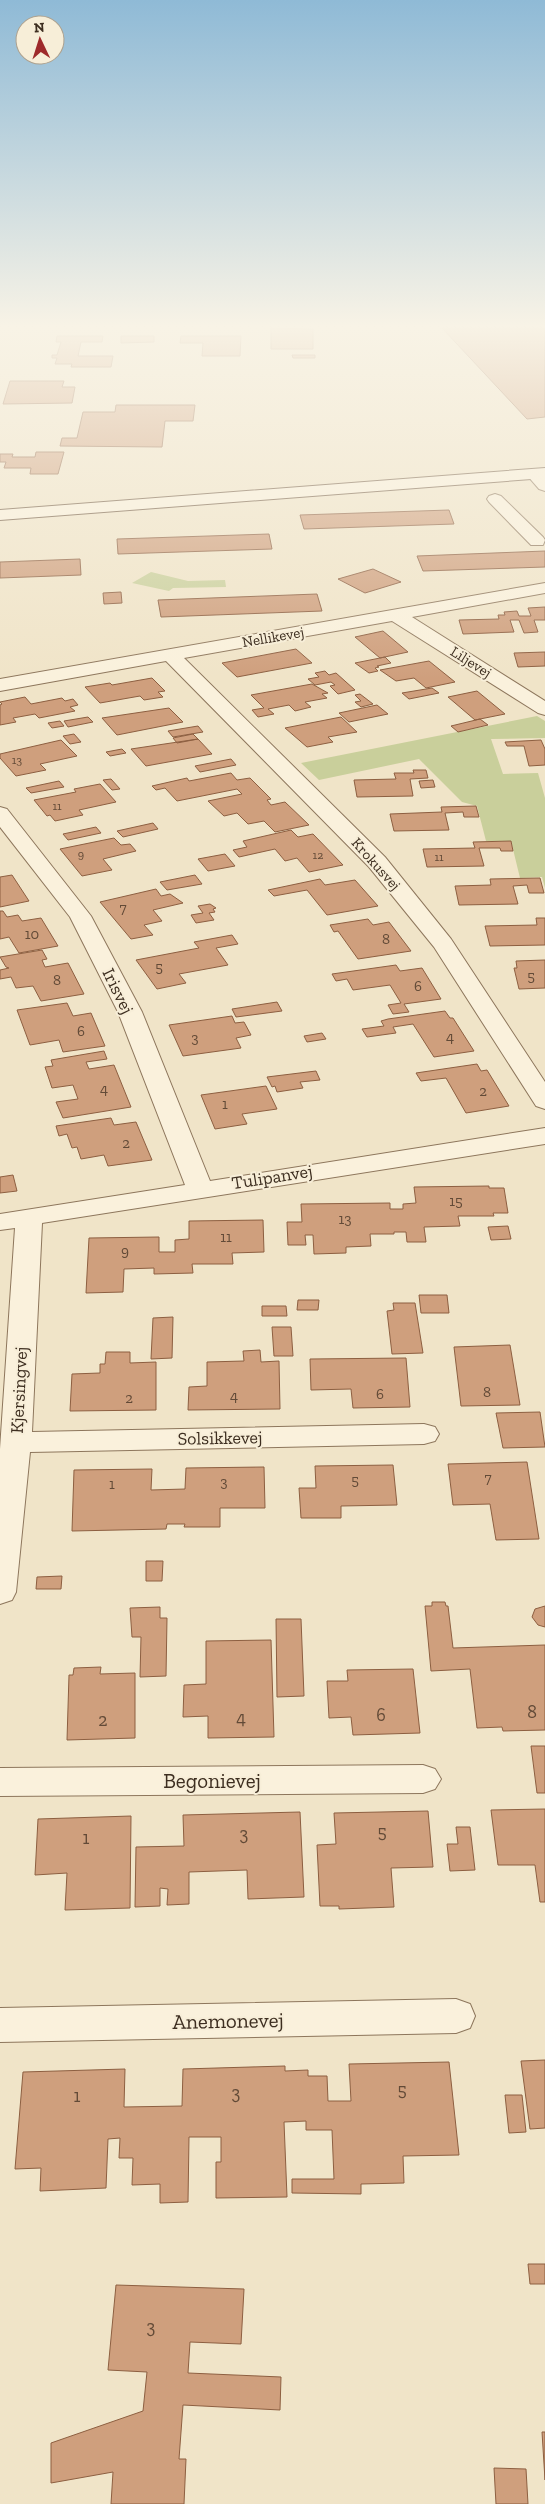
<svg xmlns="http://www.w3.org/2000/svg" width="545" height="2504" viewBox="0 0 545 2504" font-family="'Zilla Slab',serif">
<style>
.green{fill:#c9cf9b}
.building{fill:#cf9f7d;stroke:#8d5f41}
.lines{fill:none;stroke-linecap:round;stroke-linejoin:round}
.street-casing{stroke:#8d765c;stroke-width:2}
.secondary-casing{stroke:#6f573f;stroke-width:2}
.street{fill:#faf1dc;fill-rule:evenodd}
.secondary{fill:#faf1dc;fill-rule:evenodd}
.labels{text-anchor:middle;stroke-width:4;stroke-linejoin:round;paint-order:stroke}
.far-number-label{font-size:12px;fill:#624a37}
.far-street-label{font-size:15px;fill:#3d2e20;stroke:#f7eed8}
.number-label{font-size:15px;fill:#624a37}
.street-label{font-size:18px;fill:#3d2e20;stroke:#f7eed8}
.near-number-label{font-size:18px;fill:#624a37}
.near-street-label{font-size:21px;fill:#3d2e20;stroke:#f7eed8}
</style>
<rect width="100%" height="100%" fill="#f0e4c8"/>
<path class="green" d="M151,572L188,581L225,580L226,587L173,588L169,591L132,583Z
M537,716L545,721V738L491,739L503,774L538,773L545,798V888L542,877L520,878L511,841H486L477,806L462,802L419,759L319,780L301,763Z"/>
<path class="building" d="M271,328L313,329V349H271Z
M442,328H545V417L527,419Z
M57,336H103L102,342H81L78,356H113L111,367H71L72,364H55L57,358H52V355H57L61,342H56Z
M121,336H154V342L121,343Z
M181,336H241L240,356H202L203,343H180Z
M292,355H315V358H293Z
M10,381H64L62,387H75L72,403L3,404Z
M116,405H195L193,421H165L162,447L60,446L62,438H77L83,412H115Z
M36,452H64L58,474H30L31,468H4L6,462H0V454H13L12,457H35Z
M449,510L454,524L304,529L300,515Z
M269,534L272,549L118,554L117,539Z
M545,551V567L423,571L417,556Z
M80,559L81,575L0,578V562Z
M373,569L401,582L365,593L338,579Z
M121,592L122,603L104,604L103,593Z
M317,594L322,611L161,617L158,600Z
M545,607V620H534L538,632L524,633L519,620H510L514,632L463,634L459,620L499,619L498,615H505L504,612L517,611L519,616H531L528,608Z
M383,631L408,652L380,658L355,637Z
M296,649L312,663L237,677L222,663Z
M545,652V666L518,667L514,653Z
M385,657L391,663L377,666L379,667L375,668L378,671L369,673L355,663Z
M429,661L455,682L426,688L414,678L396,681L380,670Z
M325,671L329,675L336,673L355,690L338,694L330,686L335,685L331,682L315,685L308,679L319,677L315,673Z
M152,678L165,691L158,692L163,697L144,700L140,696L100,703L85,687L110,683L112,685Z
M312,684L328,693L322,694L327,698L305,702L311,707L295,711L289,705L268,709L274,714L258,717L252,710L264,708L251,695Z
M432,688L439,693L409,699L402,693Z
M477,691L505,714L475,720L448,697Z
M360,694L373,704L361,707L355,702L361,701L355,695Z
M25,697L31,704L62,698L65,701L73,699L78,705L70,707L75,711L39,718L35,714L13,718L16,722L0,725V705L2,704L0,702Z
M377,705L388,714L349,722L339,713Z
M169,708L183,722L117,735L102,718Z
M88,717L93,722L68,727L64,721Z
M341,717L357,732L328,737L333,742L307,747L285,728Z
M480,719L488,725L458,732L451,726Z
M60,721L64,726L52,728L48,723Z
M198,726L203,732L173,737L168,731Z
M74,734L81,742L70,744L63,736Z
M193,734L198,739L177,743L173,738Z
M198,739L212,754L146,766L131,749Z
M61,740L77,756L40,764L46,770L16,776L0,758V754Z
M541,740L545,749V765L529,766L524,746H507L505,742Z
M122,749L126,753L110,756L106,752Z
M231,759L236,765L200,772L195,766Z
M413,770H426L428,778L410,779L413,796L357,797L354,780L396,779L394,773H414Z
M231,773L237,780L250,778L271,799L267,800L271,805L285,802L309,825L275,832L264,821L248,824L237,813L224,816L208,801L242,794L237,789L177,801L165,788L156,790L152,786L187,778L189,781Z
M111,779L120,789L112,790L103,780Z
M433,780L435,787L421,788L419,781Z
M59,781L64,787L31,793L26,788Z
M100,784L116,802L79,810L83,815L55,821L50,815L47,816L34,800L76,792L74,789Z
M476,806L479,817H464L463,812L445,813L449,830L394,831L390,814L442,812L441,807Z
M153,823L158,829L123,837L117,831Z
M96,827L101,833L68,840L63,834Z
M291,830L298,837L313,834L343,865L309,872L297,858L285,861L275,849L239,857L233,850L247,847L243,841Z
M114,838L121,845L130,844L136,851L103,859L112,870L82,876L60,849Z
M511,841L513,851H501L500,848H479L484,866L427,867L423,849L475,848L473,842Z
M225,854L235,866L208,871L198,859Z
M12,875L29,901L0,907V877Z
M195,875L202,884L167,890L160,882Z
M540,878L544,893H529L527,885L513,886L518,904L459,905L455,886L491,885L490,879Z
M320,879L325,885L355,880L378,906L327,915L307,890L274,896L268,890Z
M156,889L161,896L170,894L183,903L153,910L162,921L144,925L153,935L131,939L100,902Z
M210,904L216,908L213,909L215,912L209,913L214,920L196,923L191,915L203,913L198,906Z
M0,911H3L7,917L18,915L22,921L41,918L58,946L19,953L9,937L0,939Z
M536,918H545V945L490,946L485,926L537,925Z
M368,919L373,925L389,922L411,951L358,959L338,931L334,932L330,925Z
M232,935L238,944L216,948L228,965L179,974L186,983L157,989L136,960L199,948L194,942Z
M42,950L47,959L42,960L45,967L68,963L84,994L41,1001L33,986L16,988L11,977L0,979V970L9,968L6,967L0,957Z
M545,960V988L519,989L514,968H517L516,961Z
M396,965L400,971L422,968L441,999L404,1004L409,1012L393,1014L388,1005L401,1003L390,985L353,990L347,979L336,981L332,974Z
M277,1002L282,1011L236,1017L232,1009Z
M67,1003L73,1016L91,1013L105,1046L63,1052L59,1040L30,1045L17,1010Z
M445,1011L450,1018H453L474,1051L434,1057L413,1024L393,1027L396,1033L367,1037L362,1029L384,1026L381,1021L388,1019Z
M232,1016L235,1023L244,1022L251,1035L236,1038L241,1048L183,1056L169,1025Z
M322,1033L326,1039L307,1042L304,1036Z
M104,1051L107,1059L86,1062L89,1069L114,1065L131,1107L63,1118L56,1102L78,1099L73,1085L52,1088L45,1067L53,1066L51,1060Z
M477,1064L481,1071L487,1070L509,1106L466,1113L446,1078L421,1081L416,1073Z
M316,1071L320,1080L300,1082L303,1088L277,1092L275,1086L272,1087L267,1077Z
M266,1086L277,1109L242,1114L247,1124L215,1129L201,1095Z
M111,1118L114,1125L136,1122L152,1160L108,1166L104,1155L81,1159L77,1147L72,1148L67,1134L59,1136L56,1126Z
M13,1175L17,1191L0,1193V1177Z
M489,1186V1188H504L508,1213H493L494,1216H458L460,1226L424,1227L426,1242H407L406,1232H394V1234H370L371,1246L346,1247V1253L314,1254L313,1235H305L306,1245H288L287,1222H302L301,1204L390,1203V1209H403V1204L416,1203L414,1187Z
M263,1220L264,1252L232,1253L233,1264H192L193,1273L154,1274V1268L124,1269L123,1292L86,1293L89,1238L159,1237V1252H175V1240L189,1239V1221Z
M508,1226L511,1239L491,1240L488,1227Z
M419,1295H447L449,1313H421Z
M298,1300H319L318,1310H297Z
M393,1303H415L423,1353L392,1354L387,1311L394,1310Z
M262,1306H286L287,1316H262Z
M173,1317L172,1358L151,1359L153,1318Z
M272,1327H291L293,1356H274Z
M510,1345L520,1405L461,1406L454,1347Z
M260,1350L261,1362L279,1361L280,1409L188,1410L189,1387L207,1386V1362L244,1361L243,1351Z
M106,1352H130V1363L156,1362V1410L70,1411L72,1374L100,1373V1364H105Z
M406,1358L410,1407L353,1408L351,1389L311,1390L310,1359Z
M540,1412L545,1447L503,1448L496,1413Z
M527,1462L539,1539L496,1540L490,1504L453,1505L448,1464Z
M393,1465L397,1505L341,1506V1518H301L299,1488H316L315,1466Z
M264,1467L265,1508H220V1527H184L185,1524H167L166,1529L72,1531L74,1470L152,1469L151,1490L185,1489L186,1468Z
M146,1561H163L162,1581H146Z
M62,1576L61,1589H36L37,1577Z
M432,1602H445L446,1606H448L453,1648L545,1645V1730L503,1731L502,1727L477,1728L470,1669L431,1671L425,1606H432Z
M545,1606V1627L538,1625L532,1617L535,1609Z
M160,1607V1618H167L166,1676L140,1677L141,1637H132L130,1608Z
M276,1619H301L304,1696L277,1697Z
M271,1640L274,1737L208,1738V1716L183,1717L184,1685L206,1684V1641Z
M101,1667L100,1674L135,1673V1738L67,1740L69,1675H73L74,1668Z
M413,1669L420,1733L353,1735L351,1717L329,1718L327,1681H348L347,1670Z
M531,1746H545V1793H537Z
M545,1809V1902H540L535,1865H498L491,1810Z
M428,1811L433,1867L391,1868L394,1907L339,1909V1906H320L317,1845L336,1844L334,1813Z
M300,1812L304,1897L248,1899L247,1870L189,1872V1904L167,1905L168,1889L160,1888V1906L135,1907L136,1847L184,1846L183,1815Z
M131,1816L130,1908L65,1910L67,1873L35,1875L38,1819Z
M456,1827H470L475,1870L450,1871L447,1844H458Z
M545,2060V2128L530,2129L521,2061Z
M449,2062L459,2155L403,2156L404,2183L361,2184V2194L292,2193V2179H334L332,2130H306V2121L284,2122L287,2197L216,2198V2162H221V2137H189L188,2202L160,2203V2184L132,2185L133,2158H119L120,2138L108,2139L106,2188L40,2191L41,2168L15,2169L23,2072L125,2069L124,2107L182,2106L183,2069L285,2066V2071L308,2070V2076H327L328,2101H351L349,2064Z
M505,2095H522L526,2132L509,2133Z
M528,2264H545V2284H530Z
M116,2285L244,2289L241,2344L190,2342L188,2373L281,2377L280,2410L183,2405L179,2459H186L184,2504H111L113,2472L51,2483V2443L143,2411L147,2372L108,2370Z
M542,2432H545V2480Z
M494,2468L526,2469L528,2504H496Z"/>
<g class="lines">
<g class="street-casing">
<path id="street" d="M534,469L540,471L545,476V491L539,489L526,474Z
M495,494L501,496L543,537L545,540L543,545H531L489,502L487,499L489,496Z
M545,583V593L412,617L545,701V715L538,713L392,621L184,658L385,857L451,939L545,1082V1109L536,1106L434,947L369,867L166,661L0,691V679Z
M0,807L7,809L91,916L142,1012L210,1181L545,1128V1144L42,1223L32,1432L424,1424L435,1427L439,1434L435,1441L424,1444L30,1452L16,1592L12,1600L0,1604V1449L15,1228L0,1230V1214L185,1185L118,1012L70,917L0,827Z
M423,1765L435,1769L441,1779L435,1789L423,1793L0,1796V1768Z
M456,1999L470,2004L475,2016L470,2028L456,2033L0,2042V2008Z"/>
</g>
<g class="secondary-casing">
<path id="secondary" d="M545,468V478L0,520V510Z"/>
</g>
<use href="#street" class="street"/>
<use href="#secondary" class="secondary"/>
</g>
<linearGradient id="sky" x2="0" y2="1"><stop stop-color="#8fbad6"/><stop offset="0.48" stop-color="#f8f3e6"/><stop offset="1" stop-color="#f8f3e6" stop-opacity="0"/></linearGradient>
<rect width="545" height="679" fill="url(#sky)"/>
<g class="labels">
<g class="far-number-label">
<text x="17" y="764">13</text>
<text x="57" y="810">11</text>
<text x="81" y="858">9</text>
<text x="318" y="859">12</text>
<text x="439" y="861">11</text>
</g>
<g class="far-street-label">
<text transform="translate(273 637) rotate(-10)" y="5">Nellikevej</text>
<text transform="translate(471 662) rotate(32)" y="5">Liljevej</text>
<text transform="translate(376 864) rotate(48)" y="5">Krokusvej</text>
</g>
<g class="number-label">
<text x="123" y="913">7</text>
<text x="32" y="939">10</text>
<text x="386" y="944">8</text>
<text x="159" y="972">5</text>
<text x="531" y="981">5</text>
<text x="57" y="985">8</text>
<text x="418" y="991">6</text>
<text x="81" y="1036">6</text>
<text x="450" y="1042">4</text>
<text x="195" y="1043">3</text>
<text x="104" y="1094">4</text>
<text x="483" y="1096">2</text>
<text x="225" y="1109">1</text>
<text x="126" y="1148">2</text>
<text x="456" y="1206">15</text>
<text x="345" y="1224">13</text>
<text x="226" y="1242">11</text>
<text x="125" y="1256">9</text>
<text x="487" y="1397">8</text>
<text x="380" y="1399">6</text>
<text x="234" y="1401">4</text>
<text x="129" y="1403">2</text>
<text x="488" y="1483">7</text>
<text x="355" y="1485">5</text>
<text x="224" y="1487">3</text>
<text x="112" y="1489">1</text>
</g>
<g class="street-label">
<text transform="translate(118 991) rotate(64)" y="6">Irisvej</text>
<text transform="translate(272 1177) rotate(-9)" y="6">Tulipanvej</text>
<text transform="translate(19 1390) rotate(-87)" y="6">Kjersingvej</text>
<text transform="translate(220 1438) rotate(-1)" y="6">Solsikkevej</text>
</g>
<g class="near-number-label">
<text x="532" y="1718">8</text>
<text x="381" y="1721">6</text>
<text x="241" y="1724">4</text>
<text x="103" y="1726">2</text>
<text x="382" y="1838">5</text>
<text x="244" y="1840">3</text>
<text x="86" y="1844">1</text>
<text x="402" y="2096">5</text>
<text x="236" y="2099">3</text>
<text x="77" y="2102">1</text>
<text x="151" y="2333">3</text>
</g>
<g class="near-street-label">
<text x="212" y="1788">Begonievej</text>
<text transform="translate(228 2021) rotate(-1)" y="7">Anemonevej</text>
</g>
</g>
<g transform="translate(40 40) rotate(356)"><circle r="24" fill="#f7eed8" stroke="#ada18e"/>
<path d="M0-4L9 19L0 12L-9 19Z" fill="#9e2a2b"/>
<text y="-8" font-size="14" font-weight="bold" text-anchor="middle" fill="#3d2e20">N</text>
</g>
</svg>
